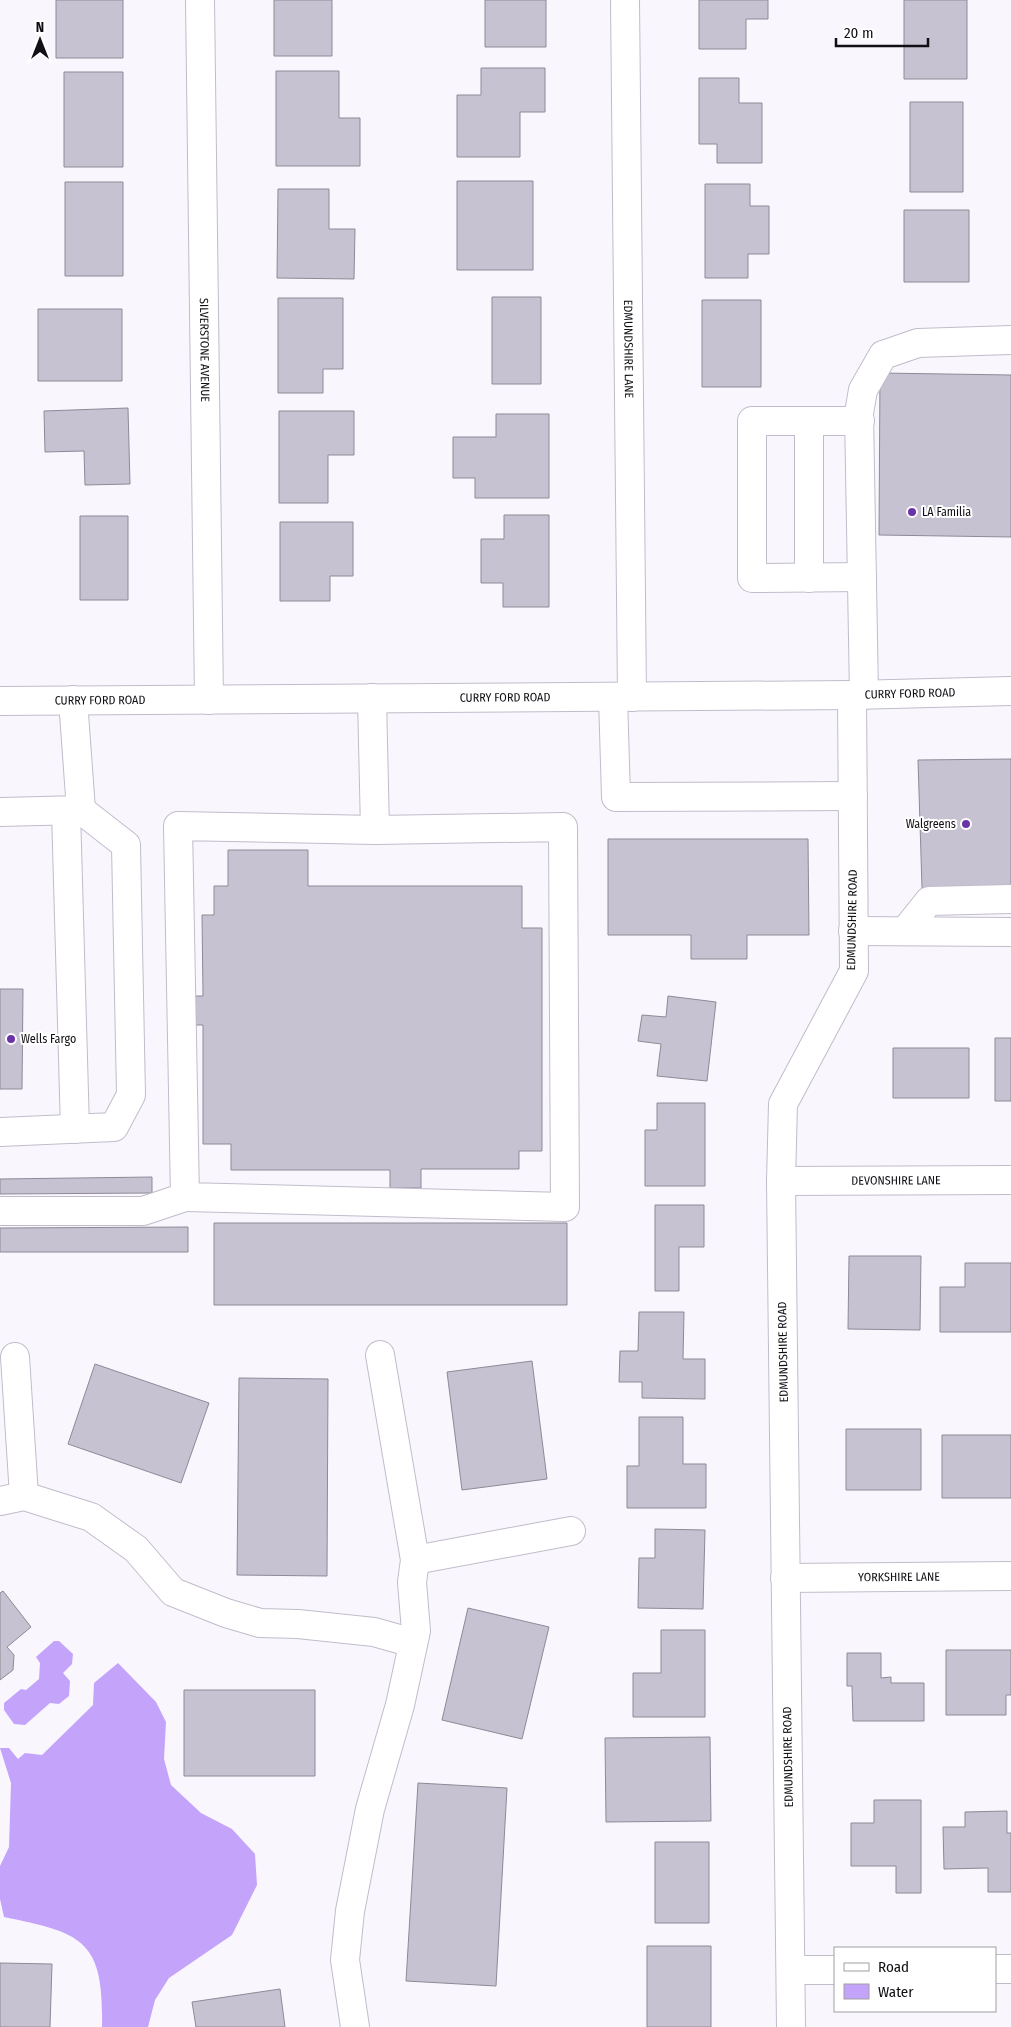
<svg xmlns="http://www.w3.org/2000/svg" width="1011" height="2027" viewBox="0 0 1011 2027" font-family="'Fira Sans Condensed',sans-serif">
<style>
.water{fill:#c4a3fb}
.building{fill:#c7c2d1;stroke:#8e8997}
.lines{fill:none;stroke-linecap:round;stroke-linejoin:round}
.minor-casing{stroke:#c1bccb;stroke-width:30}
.minor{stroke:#fff;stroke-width:28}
.poi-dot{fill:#6b33aa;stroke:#fff;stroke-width:2}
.labels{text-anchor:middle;stroke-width:4;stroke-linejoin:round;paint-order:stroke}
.street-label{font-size:12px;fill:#110f14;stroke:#fff}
.poi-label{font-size:12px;fill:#110f14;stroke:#fff;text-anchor:start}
</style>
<rect width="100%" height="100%" fill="#f9f7fd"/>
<path class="water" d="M54,1641H59L73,1654L72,1664L63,1673L70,1681L69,1696L59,1704L50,1703L25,1725L14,1724L4,1710V1703L21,1689L26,1690L39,1679L40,1663L36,1657Z
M118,1663L156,1702L166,1722L164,1759L171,1785L201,1813L232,1829L255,1854L257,1885L232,1935L169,1978L155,2000L148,2027H102C104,1940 83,1933 4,1917L0,1899V1866L9,1847L11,1783L0,1748H9L18,1759L25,1753L42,1755L93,1705L94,1683Z"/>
<path class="building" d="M56,0H123V58H56Z
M274,0H332V56H274Z
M485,0H546V47H485Z
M699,0H768V19H746V49H699Z
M904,0H967V79H904Z
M481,68H545V112H520V157H457V95H481Z
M276,71H339V118H360V166H276Z
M64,72H123V167H64Z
M699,78H739V103H762V163H717V144H699Z
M910,102H963V192H910Z
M457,181H533V270H457Z
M65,182H123V276H65Z
M705,184H750V206H769V254H748V278H705Z
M278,189H329V229H355L354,279L277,278Z
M904,210H969V282H904Z
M492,297H541V384H492Z
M278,298H343V369H323V393H278Z
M702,300H761V387H702Z
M38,309H122V381H38Z
M880,373L1011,375V537L879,535Z
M128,408L130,484L85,485L84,451L45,452L44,411Z
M279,411H354V455H328V503H279Z
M496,414H549V498H475V478H453V437H496Z
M504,515H549V607H503V583H481V539H504Z
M80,516H128V600H80Z
M280,522H353V576H330V601H280Z
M1011,759V887L922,888L918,760Z
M608,839H808L809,935H747V959H691V935H608Z
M228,850H308V886H522V928H542V1151H519V1169H421V1188H390V1170H231V1144H203V1025H184V996H203L202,915H214V886H228Z
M0,989H23L22,1089H0Z
M668,996L716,1002L707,1081L657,1076L661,1044L638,1041L642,1015L666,1017Z
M995,1038H1011V1101H995Z
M893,1048H969V1098H893Z
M657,1103H705V1186H645V1130H657Z
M152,1177V1193L0,1194V1179Z
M655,1205H704V1247H679V1291H655Z
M214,1223H567V1305H214Z
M188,1227V1252H0V1228Z
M849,1256H921L920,1330L848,1329Z
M965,1263H1011V1332H940V1287H965Z
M639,1312H684L683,1359H705V1399L642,1398V1382H619L620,1351H638Z
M532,1361L547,1479L462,1490L447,1372Z
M95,1364L209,1403L181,1483L68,1444Z
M239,1378L328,1379L327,1576L237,1575Z
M639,1417H683V1464H706V1508H627V1466H639Z
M846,1429H921V1490H846Z
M942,1435H1011V1498H942Z
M655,1529L705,1530L703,1609L638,1608L639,1558H655Z
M3,1591L31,1627L7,1647L14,1655L13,1670L0,1680V1593Z
M468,1608L549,1627L522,1739L442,1720Z
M661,1630H705V1717H633V1673H661Z
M946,1650H1011V1695H1006V1715H946Z
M847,1653H881V1678L891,1677V1683H924V1721H853L852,1686H847Z
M184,1690H315V1776H184Z
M710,1737L711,1821L606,1822L605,1738Z
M418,1783L507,1788L496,1986L406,1981Z
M874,1800H921V1893H896V1866H851V1823H874Z
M1007,1811V1833H1011V1892H988V1868L944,1869L943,1827H965V1812Z
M655,1842H709V1923H655Z
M647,1946H711V2027H647Z
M0,1963L52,1964L50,2027H0Z
M280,1989L285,2027H196L192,2002Z"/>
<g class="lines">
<g class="minor-casing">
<g id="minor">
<path id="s1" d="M200,0L209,700"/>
<path id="s2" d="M625,0L632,697"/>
<path d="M809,421V578"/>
<path d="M860,421H752V578L862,577"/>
<path d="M864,695L859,413L863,390L883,355L918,343L1011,340"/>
<path d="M613,697L616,797L853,796"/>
<path d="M372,698L375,830L563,827L565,1207L185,1197L178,826L375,830"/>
<path id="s3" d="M0,701L852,695L1011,691"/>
<path d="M66,811L75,1129"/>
<path d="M0,812L81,810L73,700"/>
<path d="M853,931L1011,932"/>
<path d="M905,931L929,901L1011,899"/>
<path d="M0,1132L114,1127L131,1095L126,845L81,810"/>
<path id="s4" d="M781,1181L1011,1180"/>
<path d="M0,1211H143L185,1197"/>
<path d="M15,1357L24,1496"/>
<path d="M0,1501L24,1496L91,1517L136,1549L173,1592L226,1613L260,1623L298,1624L374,1632L413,1643"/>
<path d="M415,1560L571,1531"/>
<path id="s5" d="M785,1578L1011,1576"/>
<path d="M995,1969H1011"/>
<path d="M791,1970H835"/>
<path d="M355,2027L345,1960L350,1911L370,1809L400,1705L416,1631L412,1582L415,1560L380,1355"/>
<path d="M791,2027L781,1181L783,1104L854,971L852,695"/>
</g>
</g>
<use href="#minor" class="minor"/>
</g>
<g class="poi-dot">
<circle cx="912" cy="512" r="5"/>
<circle cx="966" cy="824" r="5"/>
<circle cx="11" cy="1039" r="5"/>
</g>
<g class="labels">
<g class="street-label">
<text dy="4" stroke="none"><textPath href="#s2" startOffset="349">EDMUNDSHIRE LANE</textPath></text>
<text dy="4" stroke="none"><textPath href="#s1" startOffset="350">SILVERSTONE AVENUE</textPath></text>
<text dy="4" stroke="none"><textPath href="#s3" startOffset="910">CURRY FORD ROAD</textPath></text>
<text dy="4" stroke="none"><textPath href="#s3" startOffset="505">CURRY FORD ROAD</textPath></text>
<text dy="4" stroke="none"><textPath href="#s3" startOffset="100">CURRY FORD ROAD</textPath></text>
<text transform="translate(852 920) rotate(-89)" y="4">EDMUNDSHIRE ROAD</text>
<text dy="4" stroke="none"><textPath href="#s4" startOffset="115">DEVONSHIRE LANE</textPath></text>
<text transform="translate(783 1352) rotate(-91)" y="4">EDMUNDSHIRE ROAD</text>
<text dy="4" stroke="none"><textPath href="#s5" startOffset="114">YORKSHIRE LANE</textPath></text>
<text transform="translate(788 1757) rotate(-91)" y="4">EDMUNDSHIRE ROAD</text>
</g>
<g class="poi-label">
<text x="922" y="516">LA Familia</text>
<text x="956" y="828" text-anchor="end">Walgreens</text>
<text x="21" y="1043">Wells Fargo</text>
</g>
</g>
<rect x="834" y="1947" width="162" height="65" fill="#ffffff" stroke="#a09fa1"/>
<rect x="844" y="1963" width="25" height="8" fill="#ffffff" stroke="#a09fa1"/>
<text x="878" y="1972" font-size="15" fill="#110f14">Road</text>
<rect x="844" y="1984" width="25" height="15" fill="#c4a3fb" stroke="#a09fa1"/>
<text x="878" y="1997" font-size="15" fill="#110f14">Water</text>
<g transform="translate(40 40)" stroke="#ffffff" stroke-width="4" paint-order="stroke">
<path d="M0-4L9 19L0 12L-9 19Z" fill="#110f14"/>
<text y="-8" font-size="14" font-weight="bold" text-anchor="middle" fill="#110f14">N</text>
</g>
<path d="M836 38v8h92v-8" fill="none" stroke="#110f14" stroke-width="2.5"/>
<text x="844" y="38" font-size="15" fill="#110f14" stroke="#ffffff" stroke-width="4" paint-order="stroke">20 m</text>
</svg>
